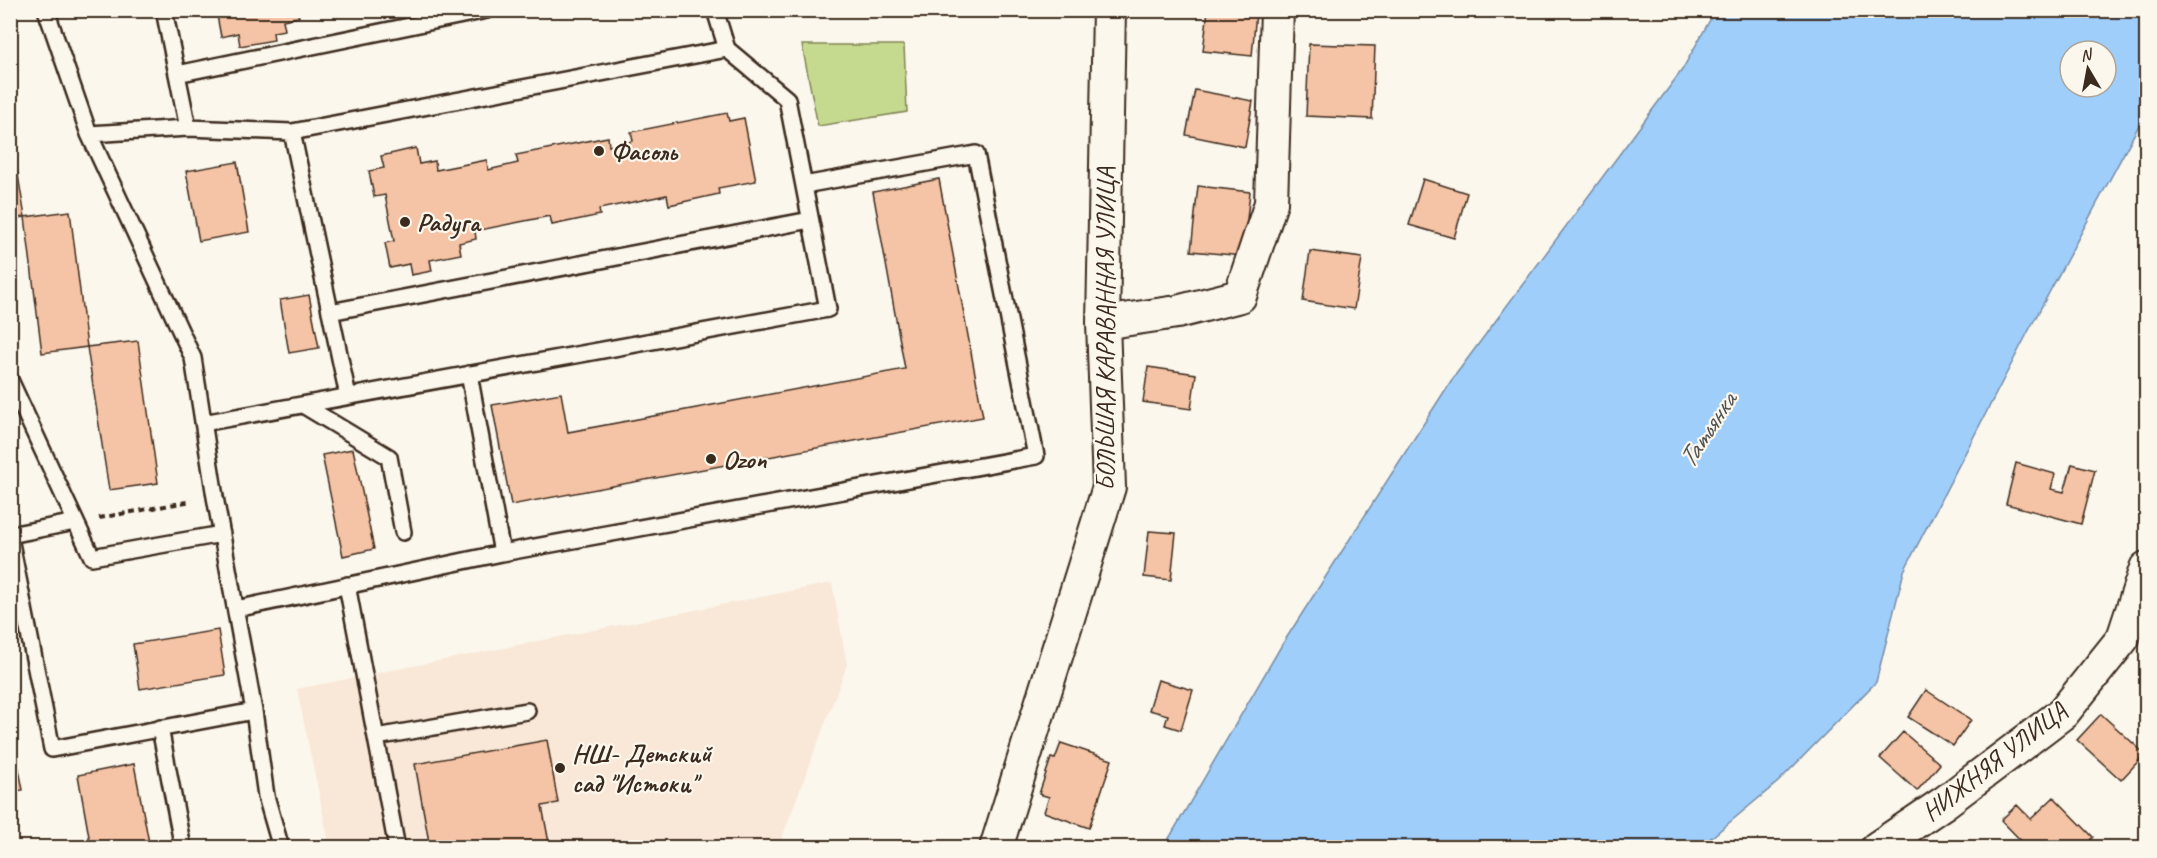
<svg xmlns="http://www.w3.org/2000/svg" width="2157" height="858" viewBox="0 0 2157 858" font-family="Caveat,sans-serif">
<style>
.built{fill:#f9e7d7}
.green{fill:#c5da8f;stroke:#808256;stroke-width:1.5}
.water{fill:#9fcefb;stroke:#778ca3;stroke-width:1.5;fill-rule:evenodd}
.building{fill:#f5c3a5;stroke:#3b2a1e;stroke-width:1.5}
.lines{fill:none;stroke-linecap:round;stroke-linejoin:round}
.service-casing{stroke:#3b2a1e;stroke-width:20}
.minor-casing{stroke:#3b2a1e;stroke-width:36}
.path{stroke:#3b2a1e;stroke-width:4;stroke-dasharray:6 4.5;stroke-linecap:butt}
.service{stroke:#fbf7ec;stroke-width:15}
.minor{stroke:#fbf7ec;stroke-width:32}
.poi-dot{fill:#3b2a1e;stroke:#fbf7ec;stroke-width:2}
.labels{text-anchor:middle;stroke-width:4.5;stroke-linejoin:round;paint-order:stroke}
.poi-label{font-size:26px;font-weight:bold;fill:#3b2a1e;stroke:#fbf7ec;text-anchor:start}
.street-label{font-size:26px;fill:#3b2a1e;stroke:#fbf7ec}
.water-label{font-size:27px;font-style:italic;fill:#545355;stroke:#fbf7ec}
</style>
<rect width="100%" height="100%" fill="#fbf7ec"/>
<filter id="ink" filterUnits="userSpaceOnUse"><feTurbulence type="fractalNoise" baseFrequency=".0167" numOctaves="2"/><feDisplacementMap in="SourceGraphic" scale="12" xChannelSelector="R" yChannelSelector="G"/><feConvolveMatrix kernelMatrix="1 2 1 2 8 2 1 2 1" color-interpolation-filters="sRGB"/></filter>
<g filter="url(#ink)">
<path class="built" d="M832,583L847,665L778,848L330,847L297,689Z"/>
<path class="green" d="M802,45H904L907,112L818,126Z"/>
<path class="water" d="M1715,11H2146V112L2028,332L1904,571L1876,682L1778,782L1700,847H1164L1280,648L1451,381L1682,70ZM2070,51H2106V87H2070Z"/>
<path class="building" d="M216,10H297L299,17L283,20L285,30L273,32L274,40L240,46L238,33L221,37Z
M1208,10L1256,12L1252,56L1203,51Z
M1309,44L1375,46L1372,119L1306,116Z
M1195,90L1253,101L1245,147L1186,135Z
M727,113L729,121L744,118L756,181L718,188L719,194L669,205L667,195L599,209L600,215L552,225L550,216L475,231L476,239L459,243L461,254L430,260L432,271L411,275L409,264L390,268L385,243L394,241L385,195L374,197L369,171L384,168L381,156L416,148L419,164L435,161L436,170L487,160L488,170L518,163L516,155L608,137L609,146L633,141L631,132Z
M10,127L25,217L10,219Z
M237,162L249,232L199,241L186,171Z
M939,179L983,417L511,505L492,405L561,393L568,432L905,369L873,192Z
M1423,179L1467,193L1454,238L1409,225Z
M1198,186L1250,192L1243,256L1191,251Z
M70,211L87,347L42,353L25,217Z
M1310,251L1362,258L1354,309L1303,301Z
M309,295L319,348L289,353L280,300Z
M138,341L158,483L109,490L87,347Z
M1148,367L1196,374L1191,409L1143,402Z
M353,449L374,549L343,556L322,455Z
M2016,463L2055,474L2051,489L2064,492L2072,464L2095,470L2081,524L2006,504Z
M1149,531L1176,533L1171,580L1144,577Z
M218,630L225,675L140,689L133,644Z
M1158,680L1193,690L1181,730L1165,725L1168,715L1149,710Z
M1926,690L1971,720L1953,746L1908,717Z
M2101,714L2145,754L2121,780L2077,740Z
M10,723L23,790L10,792Z
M1903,732L1940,764L1917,791L1880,758Z
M547,740L558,803L542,806L550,848H430L415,764Z
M1061,743L1112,760L1089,828L1044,812L1049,797L1039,794L1051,758L1055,759Z
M134,764L150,848H91L78,775Z
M2054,797L2093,837L2083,848H2028L2001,820L2017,805L2031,819Z"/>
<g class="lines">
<g class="service-casing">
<path id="service" d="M46,10L89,134L193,358L215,497L254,711L266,796L281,848
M164,10L177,74
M715,10L727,49
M188,128L177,74L487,10
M292,132L348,396
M89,134L188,128L292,132L727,49L787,99L828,309L203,423
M330,312L810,220
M469,374L502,553
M10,380L92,557L222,534
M303,405L389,457L403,532
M10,535L75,522
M10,538L52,749L254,711
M347,585L397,848
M236,609L502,553L1036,456L976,154L804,185
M160,728L183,848
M376,737L527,711"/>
</g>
<g class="minor-casing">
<path id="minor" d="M1103,323L1177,312L1240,296L1271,203L1277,10
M996,848L1109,487L1103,323L1109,10
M1877,848L1945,802L2063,713L2123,638L2146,568"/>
</g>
<path class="path" d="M99,518L192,501"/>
<use href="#service" class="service"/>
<use href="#minor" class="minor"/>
</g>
</g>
<g class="poi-dot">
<circle cx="599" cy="151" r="6"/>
<circle cx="405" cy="222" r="6"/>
<circle cx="711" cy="459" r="6"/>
<circle cx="560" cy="768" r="6"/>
</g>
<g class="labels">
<g class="poi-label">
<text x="611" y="160">Фасоль</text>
<text x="417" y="231">Радуга</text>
<text x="723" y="468">Ozon</text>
<text x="572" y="762">НШ- Детский<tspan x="572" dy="30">сад "Истоки"</tspan></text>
</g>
<g class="street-label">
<text transform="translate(1105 329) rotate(-90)" y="9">БОЛЬШАЯ КАРАВАННАЯ УЛИЦА</text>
<text transform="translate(1994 761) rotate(-38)" y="9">НИЖНЯЯ УЛИЦА</text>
</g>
<g class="water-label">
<text transform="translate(1707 430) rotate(-57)" y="9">Татьянка</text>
</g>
</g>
<rect width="2157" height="858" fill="none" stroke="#fbf7ec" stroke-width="36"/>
<rect x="18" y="18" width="2121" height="822" fill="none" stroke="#3b2a1e" stroke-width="2" filter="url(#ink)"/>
<g transform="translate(2088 69) rotate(350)"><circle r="28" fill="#fbf7ec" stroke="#aea59a" stroke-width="1.5"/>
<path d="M0-4.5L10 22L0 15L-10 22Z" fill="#3b2a1e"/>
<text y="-9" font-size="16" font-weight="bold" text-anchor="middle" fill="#3b2a1e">N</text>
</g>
</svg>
